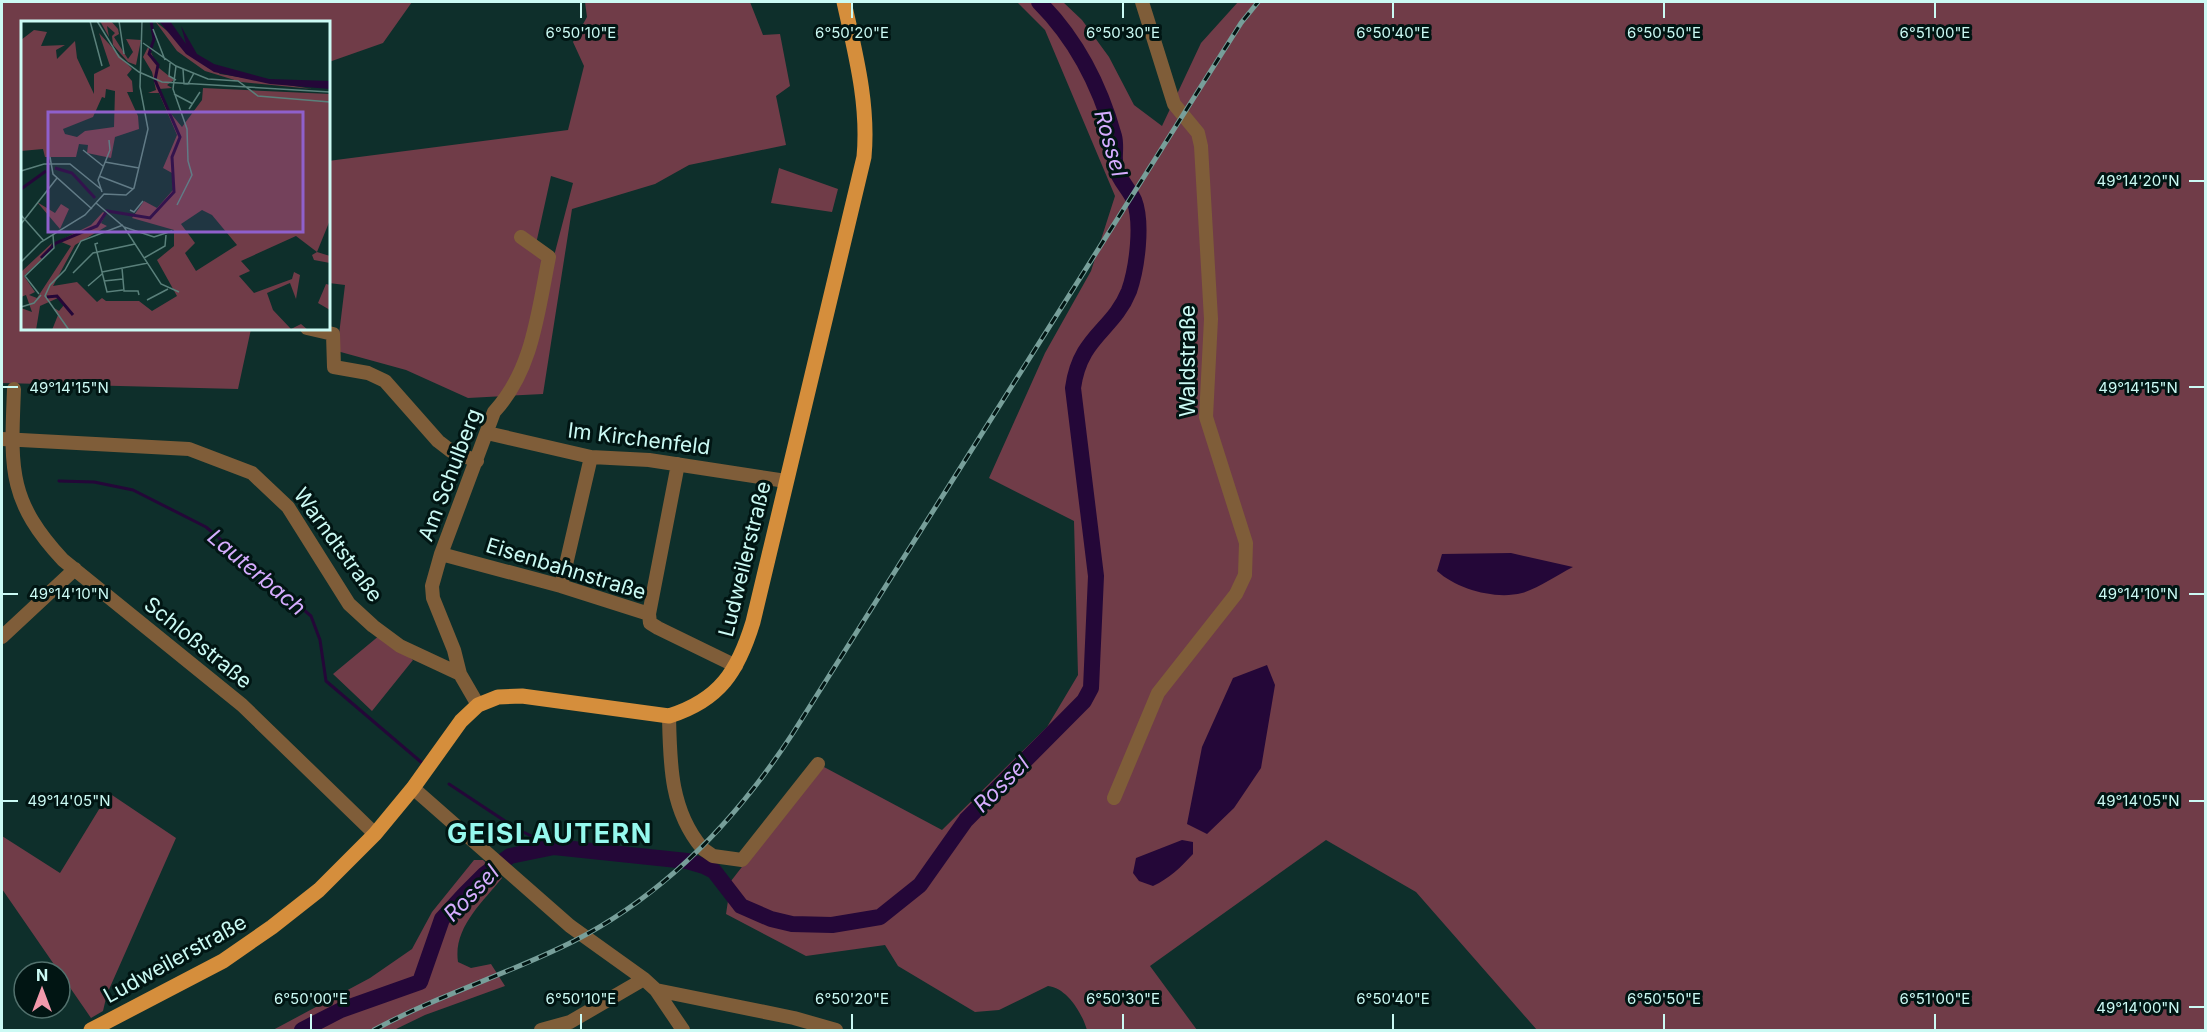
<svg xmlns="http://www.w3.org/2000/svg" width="2207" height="1032" viewBox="0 0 2207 1032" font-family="Inter,sans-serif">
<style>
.green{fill:#703c48;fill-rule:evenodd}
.water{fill:#240738}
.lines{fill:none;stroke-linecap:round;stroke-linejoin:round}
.stream{stroke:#240738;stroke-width:3}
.river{stroke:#240738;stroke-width:16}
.minor{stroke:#7f5d39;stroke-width:14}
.major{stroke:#d58e3c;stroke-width:15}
.rail-casing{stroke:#779f9a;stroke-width:5}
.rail{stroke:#011513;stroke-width:3;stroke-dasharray:9;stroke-linecap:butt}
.ticks{fill:none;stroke:#cbfaf4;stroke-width:2}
.labels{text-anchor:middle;stroke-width:6;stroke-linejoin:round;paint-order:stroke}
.street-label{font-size:21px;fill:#cbfaf4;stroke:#011513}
.water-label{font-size:22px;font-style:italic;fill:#d5acfe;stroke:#011513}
.district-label{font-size:27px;font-weight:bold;letter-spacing:1.5px;fill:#95f9ee;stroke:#011513}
.inset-river{fill:none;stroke:#240738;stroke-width:3}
.inset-road{fill:none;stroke:#5a807b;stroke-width:1.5}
.view{fill:#8f60cc;fill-opacity:0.15;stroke:#8f60cc;stroke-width:3}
.inset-edge{fill:none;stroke:#cbfaf4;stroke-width:3}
.ticks-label{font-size:15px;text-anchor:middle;fill:#cbfaf4;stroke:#011513;stroke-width:6;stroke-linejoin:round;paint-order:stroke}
</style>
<rect width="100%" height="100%" fill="#0e2f2b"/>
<path class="green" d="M2,2H412L383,43L329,62L328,22H22V328L251,329L238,389L2,383Z
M585,2H750L763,35L780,34L790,86L776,96L786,145L689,165L655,184L572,209L543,394L468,398L406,370L337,351L345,285L329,283L328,161L568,130L584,66L573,42L587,17ZM551,176L573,183L554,256L536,244Z
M1017,2H1063L1082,20L1109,57L1134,105L1162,126L1201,43L1238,2H2205V1030H1537L1416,892L1326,840L1150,966L1197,1030H1087C1082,1013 1067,988 1048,986L999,1010L975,1012L898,966L885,945L806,956L726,914L731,881L779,819L824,767L942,830L1047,727L1078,675L1074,521L989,478L1045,353L1091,271L1115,196L1045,30Z
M779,168L838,189L832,212L771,203Z
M380,635L413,660L372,711L333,674Z
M109,793L176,838L107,994L103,1011L91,1018L2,889V836L60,873Z
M474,860H483L502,878C482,903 453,928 458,962L471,968L491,964L505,986L425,1015L394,1030H273L370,978L412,949L432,912Z"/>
<path class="water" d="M1511,553L1573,567C1557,575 1539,588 1522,593C1495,600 1457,589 1437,571L1442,554Z
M1267,665L1275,685L1261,768L1234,808L1207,834L1187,824L1202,747L1233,678Z
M1182,840L1193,842V854C1180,868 1170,878 1153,886L1139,881L1133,873L1136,858Z"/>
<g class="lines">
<path class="stream" d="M59,481L94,482L133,490L206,527L311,616L320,640L326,681L421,762
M449,784L517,829L554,847"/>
<path class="river" d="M302,1030L341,1010L420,982L442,919L464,895L485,874L510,856L554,847L687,861L704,866L714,871L741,906L771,919L792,924L832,925L880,917L920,885L966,820L1084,701L1091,688L1096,576L1073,388C1080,336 1113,331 1129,291C1137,268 1143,223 1134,200C1129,189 1119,180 1116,168C1113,158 1117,147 1114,136C1100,86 1076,39 1039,2"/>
<path class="minor" d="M307,328L333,334L334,367L368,373L385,381L438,441L451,451L477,461
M14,389C11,467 7,500 63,560L242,705L375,834
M487,433L591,457L649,460L786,481
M2,439L189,449L252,473L288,507L349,604L373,626L400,646L460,674
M441,554L561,586L649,614L650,623L658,628L736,666
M561,586L591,457
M649,614L678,464
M2,637L75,569
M478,705L460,674L454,650L433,598L432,586L441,554L494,412C533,370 538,311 549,257L521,237
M669,716C670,763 670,810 702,848
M413,788L570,926L644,979L656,990L683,1030
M1114,798L1158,693L1236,594L1245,575L1246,543L1206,417L1211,319L1201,146L1198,133L1174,104L1142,2
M703,849L713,856L742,860L818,764
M656,990L794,1018L836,1030
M541,1030L570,1022L644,979"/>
<path class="major" d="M91,1030L223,961L272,927L319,890L375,834L413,788L461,721L478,705L498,697L522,696L669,716C720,700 738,671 753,622L864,157C869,104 855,52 844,2"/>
<g class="rail-casing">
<path id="rail" d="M374,1030C438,995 509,974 574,941C667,893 737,819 793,733L1241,23L1258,2"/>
</g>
<use href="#rail" class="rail"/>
</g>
<path class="ticks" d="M581,3V18M852,3V18M1123,3V18M1393,3V18M1664,3V18M1935,3V18M2189,181H2204M3,387H18M2189,387H2204M3,594H18M2189,594H2204M3,801H18M2189,801H2204M2189,1007H2204M311,1014V1029M581,1014V1029M852,1014V1029M1123,1014V1029M1393,1014V1029M1664,1014V1029M1935,1014V1029"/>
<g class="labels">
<g class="street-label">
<text transform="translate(1188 361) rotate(-90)" y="7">Waldstraße</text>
<text transform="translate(639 439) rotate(7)" y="7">Im Kirchenfeld</text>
<text transform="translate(450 475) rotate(-69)" y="7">Am Schulberg</text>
<text transform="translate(338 545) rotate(54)" y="7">Warndtstraße</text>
<text transform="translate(745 559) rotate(-76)" y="7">Ludweilerstraße</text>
<text transform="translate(566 569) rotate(17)" y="7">Eisenbahnstraße</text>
<text transform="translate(198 643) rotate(39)" y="7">Schloßstraße</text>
<text transform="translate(175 959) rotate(-29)" y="7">Ludweilerstraße</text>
</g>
<g class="water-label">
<text transform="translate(1111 143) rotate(74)" y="8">Rossel</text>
<text transform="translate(257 572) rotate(40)" y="8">Lauterbach</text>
<text transform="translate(1001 784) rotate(-45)" y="8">Rossel</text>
<text transform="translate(471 893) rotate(-46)" y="8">Rossel</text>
</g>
<g class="district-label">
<text x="550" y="843">GEISLAUTERN</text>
</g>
</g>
<g transform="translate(21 21)">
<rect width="309" height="309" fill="#0e2f2b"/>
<path d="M79,0H90L97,8L98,13L93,16L107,38L112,31L105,18L120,19L115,44L107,41L92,24L91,15L94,12L86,5L88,16ZM134,0L199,53L291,68L220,61L184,50L156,30ZM13,9L26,11L20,25L44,24L35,29L36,38L54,20L56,37L73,73V53L89,45L78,12L111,48L106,54L111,60L112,71H106L117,95L118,108L94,116L90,137L66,132L67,124L58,123L55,136H24L22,128L0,130V19ZM85,68L94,70L93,106L64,110L56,116L44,113L42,108L72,96L81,76L84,77ZM127,26L138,47L153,59L146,64L151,67L138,68L147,89L161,106L181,79L182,67L309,73V199L296,231L309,235V242L293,239L291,234L296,231L275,215L220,240L229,250L218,255L233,272L271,258L273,251L279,254L275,278L269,262L246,272L252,289L270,308L280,303L287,309H31L37,294L33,287L38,290L43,284L37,277L19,285L15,309H0V287L11,291L5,274L0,276V251L31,222L26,233L3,255L14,271L8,274L16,277L50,225L38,220L70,204L82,191L85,193L80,202L86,205L54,224L32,265L56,261L76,281L81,277L85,280H118L131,290L156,275L136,239L153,225V209L111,197L123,180L136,187L152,169L151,152L142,147L156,114L138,72H127L135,69L131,51L122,36ZM181,189L191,194L216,224L175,250L164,232L174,222L160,203ZM16,181L34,192L40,183L48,188L39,208ZM305,263L309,264V289L297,282Z" fill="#703c48" fill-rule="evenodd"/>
<path d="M138,0H149L165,23L160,5L176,33L193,43L248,58L309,60V68L249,63L193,51L165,33Z" fill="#240738"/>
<path class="inset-river" d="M34,147L51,152L74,177M0,168L25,150M20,237L35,222L76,205L86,190L129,197L153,171L151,136L159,116L134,59L137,44L128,33L133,18L130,0M26,276L36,275L52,294"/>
<path class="inset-road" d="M69,0L81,45M76,0L98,36L118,51L141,61L309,71M98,0L103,33M132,8L144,39M122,22L155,45L187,58L217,60L237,75L309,81M149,42L148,55L155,59M155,45L152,68L166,108L167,140L171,154L156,184M162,48L163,63H167L173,52M153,73L172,83M168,88L179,71M62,129L82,145M29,136L32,153L71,188M84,141L118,147M0,150L23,143H49L81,169M78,155L112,168M81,171L77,159L89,129L88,119M75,182L103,206L140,263L158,271M109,189L113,191L122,180M0,194L23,220M0,203L36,157M103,206L133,216L151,210M77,222L74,223L86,271L102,269M123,237L144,225L145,214M0,241L20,221L64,194L83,173L105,174L113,167L127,108L119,66L121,0M101,247L103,270H117L118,274M81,251L127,242M52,252L72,232L114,223M83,260L102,258M67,265L81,253M18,273L4,255L33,227L32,214M126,279L147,268M0,286L13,282L20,274M48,309L24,275L29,264L44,249L60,220L102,204"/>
<path class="view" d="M27,91H282V211H27Z"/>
<rect width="309" height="309" class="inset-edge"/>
</g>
<g class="ticks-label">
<text x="581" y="38">6°50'10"E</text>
<text x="852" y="38">6°50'20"E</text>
<text x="1123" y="38">6°50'30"E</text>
<text x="1393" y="38">6°50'40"E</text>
<text x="1664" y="38">6°50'50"E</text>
<text x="1935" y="38">6°51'00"E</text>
<text x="2138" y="186">49°14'20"N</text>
<text x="69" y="393">49°14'15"N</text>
<text x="2138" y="393">49°14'15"N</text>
<text x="69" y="599">49°14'10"N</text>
<text x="2138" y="599">49°14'10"N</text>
<text x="69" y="806">49°14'05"N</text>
<text x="2138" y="806">49°14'05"N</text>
<text x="311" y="1004">6°50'00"E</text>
<text x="581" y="1004">6°50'10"E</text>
<text x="852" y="1004">6°50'20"E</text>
<text x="1123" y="1004">6°50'30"E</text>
<text x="1393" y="1004">6°50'40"E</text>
<text x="1664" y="1004">6°50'50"E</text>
<text x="1935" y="1004">6°51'00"E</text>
<text x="2138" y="1013">49°14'00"N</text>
</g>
<rect width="2207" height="1032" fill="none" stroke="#cbfaf4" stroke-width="6"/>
<g transform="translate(42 990)"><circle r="28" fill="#011513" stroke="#52716d" stroke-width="1.5"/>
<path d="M0-4.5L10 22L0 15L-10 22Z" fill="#f39aac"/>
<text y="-9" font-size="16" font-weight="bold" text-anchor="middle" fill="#cbfaf4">N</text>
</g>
</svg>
